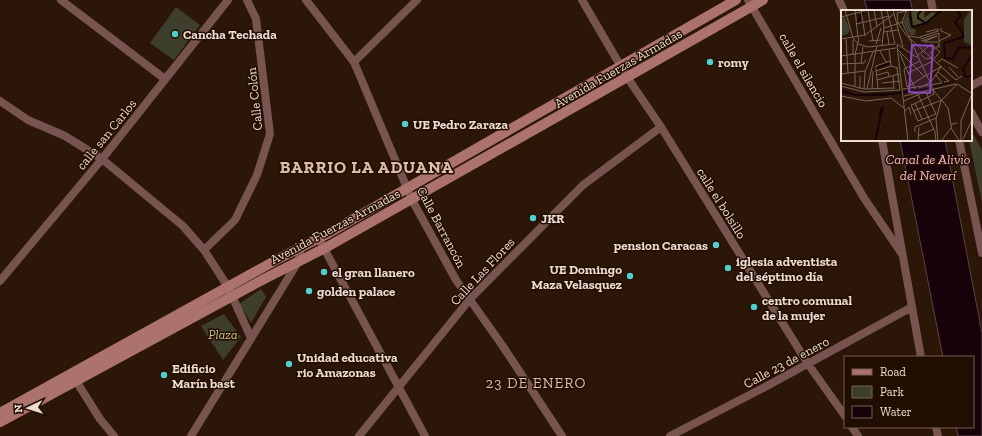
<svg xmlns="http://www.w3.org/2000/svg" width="982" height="436" viewBox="0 0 982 436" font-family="'Zilla Slab',serif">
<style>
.green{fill:#3d3e2b}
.water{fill:#18020a;stroke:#584346}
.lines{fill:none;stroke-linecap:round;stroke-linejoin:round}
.street{stroke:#785450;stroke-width:8}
.secondary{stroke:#ac736d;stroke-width:10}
.poi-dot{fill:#53cdcb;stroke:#220d01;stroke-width:1.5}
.labels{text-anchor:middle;stroke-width:3;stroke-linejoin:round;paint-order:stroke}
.poi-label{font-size:13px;font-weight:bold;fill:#ecdcd3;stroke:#220d01;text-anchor:start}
.street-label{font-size:13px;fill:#ecdcd3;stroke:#220d01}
.park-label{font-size:13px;font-style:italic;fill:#c4c68c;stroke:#220d01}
.water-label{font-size:14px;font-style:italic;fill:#f2b3c6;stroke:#220d01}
.quarter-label{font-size:15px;letter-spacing:1px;fill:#dcbeab;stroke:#220d01}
.district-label{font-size:17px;font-weight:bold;letter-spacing:1px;fill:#dcbeab;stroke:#220d01}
.inset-river{fill:none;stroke:#18020a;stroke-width:2}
.inset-road{fill:none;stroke:#796559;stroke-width:1}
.view{fill:#8c46c2;fill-opacity:0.15;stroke:#8c46c2;stroke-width:2}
.inset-edge{fill:none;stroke:#ecdcd3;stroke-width:2}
</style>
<rect width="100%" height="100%" fill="#2c1607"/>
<path class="green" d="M176,7L200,25L174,60L150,43Z
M971,130L982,150V203L969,140H971Z
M261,289L266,297L251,323L239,304Z
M224,314L241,337L223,360L201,326Z"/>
<path class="water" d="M864,0H910L913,11H868Z
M900,140H945L982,333V436H958L956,427H973V357H943Z"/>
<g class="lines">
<path class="street" d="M61,0L165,79
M306,0L354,62L412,200L456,280L502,345L562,436
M582,0L627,77L661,127L808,364L845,416
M748,0L864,198L902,254
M839,0L844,11
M931,0L933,11
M354,62L417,0
M971,86L982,80
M0,101L28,120L65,136L102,159L183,226L204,250L228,287L251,338
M971,112L982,132
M882,140L921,357
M959,140L982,253
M319,239L425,436
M204,250L235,220L257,175L270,134L256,19L247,0
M0,281L102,159L228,0
M73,376L100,419L114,436
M852,427L858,436
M936,427L938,436
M191,436L298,262L301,247
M359,436L470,299L583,185L661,127
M670,436L765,387L912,307"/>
<path class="secondary" d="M0,413L280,258L329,233L736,0
M0,422L264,279L327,247L763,0"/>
</g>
<g class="poi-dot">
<circle cx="175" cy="34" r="4"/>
<circle cx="710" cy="62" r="4"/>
<circle cx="405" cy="124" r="4"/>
<circle cx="533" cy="218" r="4"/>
<circle cx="716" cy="245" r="4"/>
<circle cx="728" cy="268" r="4"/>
<circle cx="324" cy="272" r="4"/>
<circle cx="630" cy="276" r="4"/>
<circle cx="309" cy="291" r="4"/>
<circle cx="754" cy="307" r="4"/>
<circle cx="289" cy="364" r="4"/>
<circle cx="164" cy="375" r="4"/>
</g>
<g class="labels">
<g class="poi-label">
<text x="183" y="39">Cancha Techada</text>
<text x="718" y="67">romy</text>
<text x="413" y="129">UE Pedro Zaraza</text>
<text x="541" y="223">JKR</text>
<text x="708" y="250" text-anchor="end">pension Caracas</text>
<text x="736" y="266">iglesia adventista<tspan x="736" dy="15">del séptimo día</tspan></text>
<text x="622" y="274" text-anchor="end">UE Domingo<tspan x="622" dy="15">Maza Velasquez</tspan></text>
<text x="332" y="277">el gran llanero</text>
<text x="317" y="296">golden palace</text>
<text x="762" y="305">centro comunal<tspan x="762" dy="15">de la mujer</tspan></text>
<text x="297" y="362">Unidad educativa<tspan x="297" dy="15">rio Amazonas</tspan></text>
<text x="172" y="373">Edificio<tspan x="172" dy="15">Marín bast</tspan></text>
</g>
<g class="street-label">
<text transform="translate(618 68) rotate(-30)" y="5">Avenida Fuerzas Armadas</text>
<text transform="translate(804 70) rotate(60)" y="5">calle el silencio</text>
<text transform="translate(254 99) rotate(-96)" y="5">Calle Colón</text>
<text transform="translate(106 134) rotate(-51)" y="5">calle san Carlos</text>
<text transform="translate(722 203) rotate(58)" y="5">calle el bolsillo</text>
<text transform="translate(335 226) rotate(-28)" y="5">Avenida Fuerzas Armadas</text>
<text transform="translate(442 227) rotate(62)" y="5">Calle Barrancón</text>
<text transform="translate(482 271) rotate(-47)" y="5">Calle Las Flores</text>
<text transform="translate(786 362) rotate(-28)" y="5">Calle 23 de enero</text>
</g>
<g class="park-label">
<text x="223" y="339">Plaza</text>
</g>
<g class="water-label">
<text x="928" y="164">Canal de Alivio<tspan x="928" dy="16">del Neverí</tspan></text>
</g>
<g class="quarter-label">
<text x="536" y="388">23 DE ENERO</text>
</g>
<g class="district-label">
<text x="367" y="173">BARRIO LA ADUANA</text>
</g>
</g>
<g transform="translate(841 10)">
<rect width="131" height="131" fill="#2c1607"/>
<path d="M68,0L67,6L70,17L75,20L74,25H69L62,12ZM129,1L131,2V35L123,32V10ZM4,7L9,20L7,24L0,26V8Z" fill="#3d3e2b"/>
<path d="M80,0L76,8L85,14L72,17L68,2ZM81,0H84L83,8L91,2L95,3L88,12H83L77,6Z" fill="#47482a"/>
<path d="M123,68L85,80L42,86H15L0,82V79L14,84L49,83L86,78Z" fill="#18020a"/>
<path class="inset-river" d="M69,0L71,17L86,13M81,0L77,4V8L85,13L101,0M117,0L120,6L114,12L121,21L122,27L103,33L104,48L112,49L118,37L131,38M16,13L23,1M131,45L122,59L125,67L131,66M36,58L48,53M39,107L40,98V102M34,131L42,97"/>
<path class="inset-road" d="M4,0L12,28L17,34L27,37L54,34M14,0L17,28M20,0L24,26M27,0L32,31M33,0L36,17M40,0L43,16L41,35M46,0L54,34M52,0L62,37M66,0L61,12L93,81L107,98L110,115M66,1L56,3L57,13L65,25L115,70L121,66M0,7L27,0M15,14L48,6M43,18L62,12M42,22L57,20M46,22L48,34M85,22L97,19V22M68,26L80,28M79,27L97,21M0,29L24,25L53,4M5,29L7,63M80,29L98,23V38M28,31L40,30M80,31L96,26L82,32M98,31L110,25L100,21V18M84,32H97M35,34L40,18M56,34L75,47M56,35L67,131M48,39L50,56M56,39L84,67M39,41L45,52M59,44L74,79M88,44L98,35M12,45V30M80,45L85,49L92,48M0,46L55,38M79,51L63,59L66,77L101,56M97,52L101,49L117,58M0,54L23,53L25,50M20,54L22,37M108,57L117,67M35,58V56L49,51M35,59L37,78M35,61L50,56L57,58M97,62L108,71L103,72M67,63L90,52L99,42L90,34L75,47M0,64L24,61M36,65L47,62L48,66M52,66L53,79M36,70L58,64M0,73L23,79L53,78M41,73L59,71M0,76L23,82L59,80L56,58M14,77V45L18,28M78,78L90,72L100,57M19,79V66M23,79L24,62L32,42M26,79L36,36M31,79L32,61M62,79L101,73L95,65M76,82L94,122L95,131M85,82L87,87L95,104L77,111L70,95L73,94L93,84L91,80M0,86L25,91L50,88L63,98M63,86L115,74M63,91L83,82M74,93L81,109M64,101L68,97L70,105M72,101L101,90L116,74L130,83M116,113L111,114L110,118L118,130M74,122V117L95,108M77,126L93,119M122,129L131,110M77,131L78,117M97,131L95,109L100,91M100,131L110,118M120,131V111L131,84"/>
<path class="view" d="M71,35L92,36L89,83L68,82Z"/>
<rect width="131" height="131" class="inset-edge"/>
</g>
<rect x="844" y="356" width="130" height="72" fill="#220d01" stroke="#736055"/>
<rect x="852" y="369" width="20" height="6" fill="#ac736d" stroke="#736055"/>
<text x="880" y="376" font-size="12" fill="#ecdcd3">Road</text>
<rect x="852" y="386" width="20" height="12" fill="#3d3e2b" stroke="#736055"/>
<text x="880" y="396" font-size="12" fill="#ecdcd3">Park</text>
<rect x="852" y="406" width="20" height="12" fill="#18020a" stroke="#736055"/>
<text x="880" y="416" font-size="12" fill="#ecdcd3">Water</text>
<g transform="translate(28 408) rotate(266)" stroke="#220d01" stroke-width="3" paint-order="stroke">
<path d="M0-3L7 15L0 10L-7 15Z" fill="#ecdcd3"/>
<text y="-6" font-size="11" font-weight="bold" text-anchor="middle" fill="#ecdcd3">N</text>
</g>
</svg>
